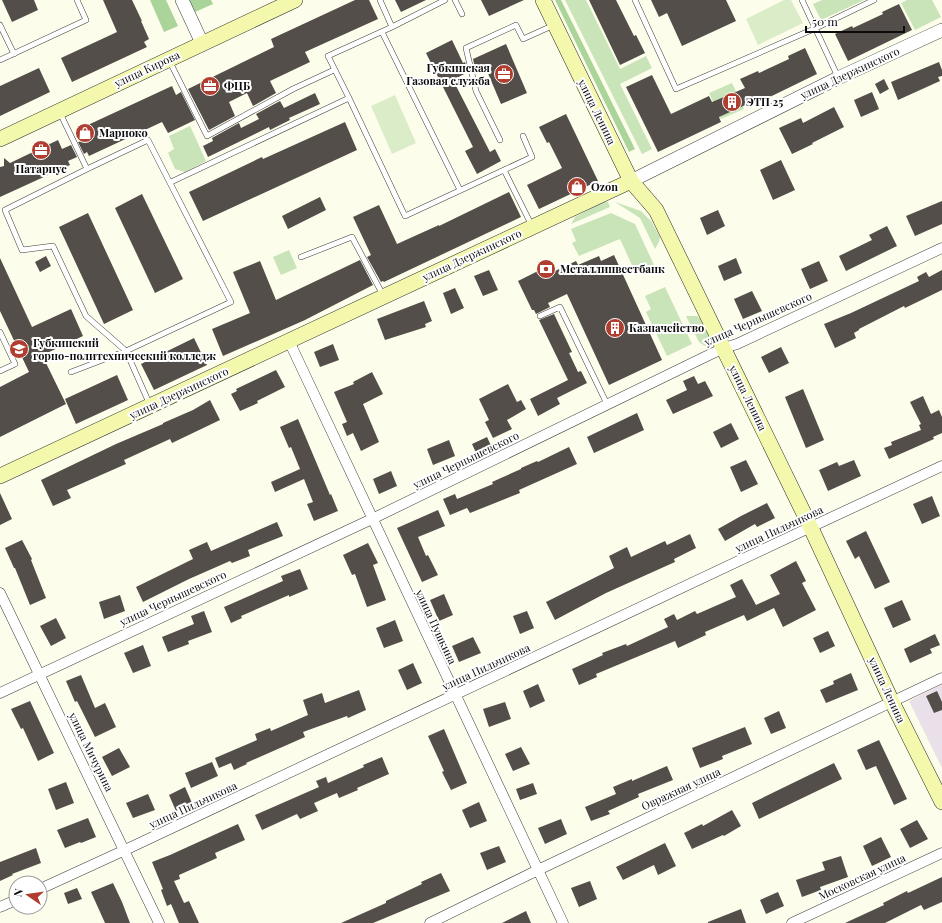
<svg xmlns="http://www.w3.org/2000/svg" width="942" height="923" viewBox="0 0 942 923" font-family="'Playfair Display',serif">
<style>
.industrial{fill:#eae0e9}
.green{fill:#c8e4b8}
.forest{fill:#aad499}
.pitch{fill:#dbecc9}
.building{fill:#534e49}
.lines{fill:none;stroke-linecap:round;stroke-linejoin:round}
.service-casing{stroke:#3e3e3e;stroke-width:6}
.minor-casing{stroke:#3e3e3e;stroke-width:11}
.tertiary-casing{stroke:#3e3e3e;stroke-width:14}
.secondary-casing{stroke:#2d2d2d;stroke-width:16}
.service{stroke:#fff;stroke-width:5}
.minor{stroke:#fff;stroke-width:10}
.tertiary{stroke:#fff;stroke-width:13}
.secondary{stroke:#f4f8ac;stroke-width:15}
.labels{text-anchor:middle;stroke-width:4;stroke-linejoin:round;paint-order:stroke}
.poi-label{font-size:11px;font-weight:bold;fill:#0b0b0b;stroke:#fff;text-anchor:start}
.street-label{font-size:11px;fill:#0b0b0b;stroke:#fff}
</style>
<rect width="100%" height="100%" fill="#fdfdeb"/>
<path class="industrial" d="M942,684V768L909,701Z"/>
<path class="green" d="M565,0H586L620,69L646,56L652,68L620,84L652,149L642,154Z
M822,0H864L821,20L813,4Z
M907,0H932L941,17L915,30L901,3Z
M732,83L744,109L721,119L709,93Z
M190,126L206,161L185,172L175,169L168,153L174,149L169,136Z
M603,202H608L610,207L571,224L575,217Z
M615,202L641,211L651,221L660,237L659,242L655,249L640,218Z
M611,213L635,224L654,265L636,274L620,239L579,256L572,243L576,241L571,229Z
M289,250L297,268L281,275L273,257Z
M665,287L692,344L667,356L646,312L651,309L645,296Z
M686,316H697L701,319L711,340L710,346L708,348L699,342Z"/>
<path class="forest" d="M150,0H166L178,26L164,32Z
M189,0H211L213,4L195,12Z
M555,0H561L635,149L629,152Z"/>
<path class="pitch" d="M784,0H791L803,23L758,45L746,19Z
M395,95L416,143L392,154L371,106Z"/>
<path class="building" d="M2,0H34L38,10L12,22Z
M103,0H132L142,21H141L149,39L144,42L147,47L72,82L61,58L117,32Z
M355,0H369L378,19L305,52L310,62L270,81L276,93L253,106L247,93L229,102L235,116L209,130L188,89L274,47L271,39Z
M395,0H426L401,12Z
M481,0H524L489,16Z
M589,0H616L634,36L636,35L645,53L620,65Z
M651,0H726L736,21L682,46L667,13L659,17Z
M899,4L912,30L848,61L835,34L852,26L853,28L883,14L882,12Z
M452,40L463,63L465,62L468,72L453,80L490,152L495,149L501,161L477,174L465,151L473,147L426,53Z
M506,44L527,93L501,104L484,64L475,68L473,59Z
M805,48L817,74L753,105L752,102L719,117L721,122L658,152L626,87L652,75L671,114L709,96L712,102L745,88L740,79L758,71L759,73L789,59L788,56Z
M939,62L942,70V76L938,77L940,81L898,100L891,82Z
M39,68L50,92L0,116V86Z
M884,79L889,89L880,94L875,84Z
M172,86L176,95L181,92L195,120L168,133L162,122L89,156L87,152L84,154L78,142L82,141L77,130Z
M872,92L879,109L861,117L854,100Z
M315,93L320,104L289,118L290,120L270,130L269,127L208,157L203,146L213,141L212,138L239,123L241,128L259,119L256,114L280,101L284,108Z
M834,107L844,127L812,143L813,144L792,154L779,128L801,118L803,123Z
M566,114L598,181L539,209L527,185L562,168L549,142L547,143L539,127Z
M345,122L357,150L203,221L189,192L262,157L263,159Z
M58,140L62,149L71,145L77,157L68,161L70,165L0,197V167L4,166V158L10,163Z
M781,160L795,190L773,200L760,170Z
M509,192L521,217L384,282L383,281L381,282L367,257L371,255L353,217L379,205L397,244L439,225V226Z
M142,194L183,279L155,293L115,208Z
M320,197L326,210L288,229L282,216Z
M942,201V224L915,236L906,216Z
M718,210L725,226L707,235L700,218Z
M88,213L133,310L104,324L59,227Z
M887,226L897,246L846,271L839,256L872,240L869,235Z
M614,255L662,360L609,385L567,294L548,303L550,307L536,314L534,310H532L518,281L552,264L555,271L576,261L578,265L599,256L601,261Z
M46,256L51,266L40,272L35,262Z
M0,258L32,327L71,309L83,336L45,354L48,359L45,361L66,404L0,437V387L29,372L0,311Z
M736,258L742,273L724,281L718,266Z
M360,260L373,285L305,320L223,356L212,329L250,313L233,272L260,261L276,300Z
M819,261L828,281L810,289L801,269Z
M489,270L498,290L483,296L474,276Z
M942,270V290L905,308L904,306L859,329V330L854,333L856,338L835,348L824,324L851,313L919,281L917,277L926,272L929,277Z
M455,288L464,308L451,314L443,293Z
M752,291L762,311L743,319L734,299Z
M424,301L432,321L425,324L426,327L385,340L377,319Z
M554,314L572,352L569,353L578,372L581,371L587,383L557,398L560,404L538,416L530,399L568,380L539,320Z
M194,338L207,365L154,390L141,364Z
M333,344L339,360L320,367L314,352Z
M781,347L789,363L769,373L761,357Z
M276,370L285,387L257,401L258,403L240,411L231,394L237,391L236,389Z
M372,372L383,394L363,404L379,442L361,451L353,433L347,436L342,424L347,422L334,392L354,384L353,382Z
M117,375L128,400L76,424L65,399Z
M694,376L698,384L705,381L713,396L673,414L666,400L687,390L683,381Z
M508,384L517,402L521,400L526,409L507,420L512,429L493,438L485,422L489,420L479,399Z
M803,389L824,440L806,448L785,397Z
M923,396L931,414L939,410L942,417V433L933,437L934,439L889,459L884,448L892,445L891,442L921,430L919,425L921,424L910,402Z
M210,400L220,420L172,443L170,439L124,460L126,464L67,490L71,498L53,506L41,480L116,444L163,424V423L193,410Z
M637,413L644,430L594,453L587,437Z
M298,419L330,495L331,494L338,511L314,521L307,504L313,502L304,479L275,492L271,482L300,469L291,447L289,448L280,427Z
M731,423L739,439L721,448L713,432Z
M487,437L493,450L478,457L472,444Z
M449,440L455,456L433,465L427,449Z
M569,447L577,464L519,490L520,493L470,513L467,508L450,515L443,499L455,494L457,499L493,484L492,482L521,469V468L537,461L538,462Z
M746,460L758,484L741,492L730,467Z
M854,460L861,476L828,491L819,470L837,462L839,466Z
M391,471L397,486L379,494L373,479Z
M0,493L12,519L0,525Z
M932,496L940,516L922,524L913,504Z
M767,503L775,518L757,527L755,524L725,541L718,529L741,516Z
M438,510L445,526L418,537L426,556L428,555L438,575L422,582L397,528Z
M277,522L283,536L248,550L250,556L232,563L230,561L189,579L143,602L136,587L193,559L189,550L207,542L211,551Z
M866,531L890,582L875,589L859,556L855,559L846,541Z
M690,534L696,548L674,559L675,562L606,593L555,620L546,602L614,568L609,556L627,547L631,557L665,541L667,545Z
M22,540L32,559L31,560L46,598L30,605L15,568H14L5,548Z
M368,543L378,563L373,565L386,600L367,607L355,574L352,575L343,555Z
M796,561L806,581L802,583L816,610L783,627L774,608L747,621L744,615L705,632L706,635L678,648L675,641L596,674L597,677L579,685L572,669L603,655L602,653L626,644L627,646L668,627L664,619L674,614L677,620L695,611L697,614L736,597L730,585L742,579L756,605L780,594L770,575Z
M300,569L308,589L289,597V595L241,616L242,618L231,623L224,607L283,581L281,576Z
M444,594L453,615L439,621L430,600Z
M120,595L125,611L104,619L99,602Z
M902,600L911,620L893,628L884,608Z
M204,611L212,632L188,641L189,644L168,652L162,637L194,624L191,616Z
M527,611L534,628L520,634L513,616Z
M56,618L66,638L51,646L40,626Z
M395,620L403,641L384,648L376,628Z
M828,631L835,646L820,653L813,638Z
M935,634L940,645L930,649L932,653L910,663L904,649Z
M473,637L481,653L459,662L452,646Z
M143,645L151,666L133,673L124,653Z
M413,663L422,683L407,690L398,670Z
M851,673L858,690L826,703L820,690L834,684L833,681Z
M81,675L95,708L105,703L116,727L95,737L77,701L75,702L66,681Z
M538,684L545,701L530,708L523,691Z
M359,690L366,710L348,718L347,716L303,732L305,737L246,763L247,764L234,770L231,763L219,768L215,758L257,740L255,734L270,728L271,731L308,715L303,700L322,693L325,703Z
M937,691L942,702V710L934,713L926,696Z
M30,701L54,753L38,761L23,728L21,729L11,709Z
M505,702L511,719L489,727L483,709Z
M779,711L786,728L771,734L764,718Z
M745,727L752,744L722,756L723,759L700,768L692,748Z
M444,729L467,783L451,790L442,772L444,771L428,736Z
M879,740L907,799L894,805L876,766L866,770L857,750Z
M521,747L530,764L513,771L505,754Z
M119,748L130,767L112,776L102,757Z
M382,757L389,774L357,788L358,790L339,798L337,793L314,803L318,811L300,819L297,814L262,830L255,815L319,787L316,781L326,777L328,783L364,767L363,765Z
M212,762L218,776L191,788L185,773Z
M834,763L842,779L759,819L752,803Z
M667,766L673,780L638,794L639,797L608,811L610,814L591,821L585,807L616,794L613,787L632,779V781Z
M66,782L74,803L56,810L48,789Z
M533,783L537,794L520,800L516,789Z
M185,787L192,803L176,811L169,795Z
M148,794L155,810L133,818L126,803Z
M479,802L487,821L470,828L462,810Z
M732,810L741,826L724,836L723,835L692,849L684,833L702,824L703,826Z
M88,818L96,837L81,843L80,842L65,848L57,830Z
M561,819L567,834L545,844L538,828Z
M917,820L928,839L910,848L900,829Z
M238,824L245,840L215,853L217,858L179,875L180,879L174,881L184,903L189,901L199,923H179L171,904L167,906L161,890L163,889L152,862L170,855Z
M881,837L891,857L872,866L863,846Z
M665,843L676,866L658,875L654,865L623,880L616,867Z
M499,846L506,862L487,870L480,853Z
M36,848L41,863L12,874L13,875L0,881V862Z
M841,856L848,877L820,887L821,890L802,897L796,880L825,870L822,862Z
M441,873L450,891L373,923H341L386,903V901L422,884L421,882Z
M942,877V902L924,910L921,905L885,923H845L884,905L883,903L907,891L908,893Z
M590,881L597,899L579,907L571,888Z
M113,883L122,902L130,923H105L91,892Z
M77,888L82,899L68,904L64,893Z
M778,892L784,906L766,914L760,900Z
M741,909L746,923H708V922Z
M526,911L531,923H502Z"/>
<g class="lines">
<g class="service-casing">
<path id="service" d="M380,0L392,27
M455,0L462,14
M635,0L676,89L816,28L874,0
M802,0L838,77
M0,25L14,54
M382,32L460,190
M0,60L86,20L77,0
M169,60L207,136L293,89L334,70
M349,98L405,216L504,170
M60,113L87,169L5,210L22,250L53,246L86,316L126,351L150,405
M523,136L532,157L504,170L532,226
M500,140L476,91L466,48L516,25L523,39L554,25
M171,182L349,98L328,56L392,27L445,0
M301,257L352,237L383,295
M540,316L560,307L607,404
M0,332L15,364L0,371
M71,372L126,351L231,302L148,140L87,169"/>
</g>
<g class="minor-casing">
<path id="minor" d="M289,341L563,923
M0,593L159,923
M0,693L372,519L711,354L724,348L737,344L942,248
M40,889L125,850L798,533L942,466
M0,907L16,900
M430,923L538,870L942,678
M792,923L942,853"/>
</g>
<g class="tertiary-casing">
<path id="tertiary" d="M182,0L202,43
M631,181L838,78L942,30"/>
</g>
<g class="secondary-casing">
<path id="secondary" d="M543,0L631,181L656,210L811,528L892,702L942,802
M0,139L295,0
M0,476L631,181"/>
</g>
<use href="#service" class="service"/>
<use href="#minor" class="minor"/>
<use href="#tertiary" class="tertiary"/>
<use href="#secondary" class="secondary"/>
</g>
<defs>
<g id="office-disc" transform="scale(1)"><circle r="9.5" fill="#af3e30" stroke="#fff"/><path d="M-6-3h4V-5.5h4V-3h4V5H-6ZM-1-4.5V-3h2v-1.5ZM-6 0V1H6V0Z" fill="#fff"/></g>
<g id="building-disc" transform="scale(1)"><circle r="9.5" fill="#af3e30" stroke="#fff"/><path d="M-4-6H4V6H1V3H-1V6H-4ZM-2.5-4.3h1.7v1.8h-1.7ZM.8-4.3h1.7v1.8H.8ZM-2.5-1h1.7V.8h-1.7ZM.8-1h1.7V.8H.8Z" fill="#fff"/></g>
<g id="shop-disc" transform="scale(1)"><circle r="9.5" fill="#af3e30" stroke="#fff"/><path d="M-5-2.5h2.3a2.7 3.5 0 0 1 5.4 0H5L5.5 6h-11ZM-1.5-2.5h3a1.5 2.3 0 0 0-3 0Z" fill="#fff"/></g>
<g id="bank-disc" transform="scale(1)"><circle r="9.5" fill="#af3e30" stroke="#fff"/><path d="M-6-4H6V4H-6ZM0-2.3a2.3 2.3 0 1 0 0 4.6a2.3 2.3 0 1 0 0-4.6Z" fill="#fff"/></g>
<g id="university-disc" transform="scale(1)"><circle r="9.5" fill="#af3e30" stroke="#fff"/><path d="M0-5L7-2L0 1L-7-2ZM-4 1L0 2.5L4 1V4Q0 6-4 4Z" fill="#fff"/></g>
</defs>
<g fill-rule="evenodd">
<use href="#office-disc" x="504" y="74"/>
<use href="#office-disc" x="210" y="86"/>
<use href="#building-disc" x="732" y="102"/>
<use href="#shop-disc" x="85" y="133"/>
<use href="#office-disc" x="41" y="150"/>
<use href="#shop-disc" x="577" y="187"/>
<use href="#bank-disc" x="546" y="269"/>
<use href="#building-disc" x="615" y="328"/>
<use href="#university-disc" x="19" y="349"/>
</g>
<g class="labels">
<g class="poi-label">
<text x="490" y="72" text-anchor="end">Губкинская<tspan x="490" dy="13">Газовая служба</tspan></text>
<text x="224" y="90">ФЦБ</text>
<text x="746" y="106">ЭТП 25</text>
<text x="99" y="137">Мариоко</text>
<text x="41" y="173" text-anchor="middle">Натариус</text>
<text x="591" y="191">Ozon</text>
<text x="560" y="273">Металлинвестбанк</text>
<text x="629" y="332">Казначейство</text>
<text x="33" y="347">Губкинский<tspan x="33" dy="13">горно-политехнический колледж</tspan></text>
</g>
<g class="street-label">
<text transform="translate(147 69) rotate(-25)" y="4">улица Кирова</text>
<text transform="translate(850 73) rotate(-25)" y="4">улица Дзержинского</text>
<text transform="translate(597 112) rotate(64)" y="4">улица Ленина</text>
<text transform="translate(472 255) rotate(-25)" y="4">улица Дзержинского</text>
<text transform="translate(758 319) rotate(-24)" y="4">улица Чернышевского</text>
<text transform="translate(179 393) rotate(-25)" y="4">улица Дзержинского</text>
<text transform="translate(748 398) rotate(64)" y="4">улица Ленина</text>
<text transform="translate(466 460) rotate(-26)" y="4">улица Чернышевского</text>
<text transform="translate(779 529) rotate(-25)" y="4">улица Пильчикова</text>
<text transform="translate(173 598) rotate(-25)" y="4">улица Чернышевского</text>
<text transform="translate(436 627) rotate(65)" y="4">улица Пушкина</text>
<text transform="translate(486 667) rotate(-25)" y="4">улица Пильчикова</text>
<text transform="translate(887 690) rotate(65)" y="4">улица Ленина</text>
<text transform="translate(91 752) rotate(64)" y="4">улица Мичурина</text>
<text transform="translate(681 789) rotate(-25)" y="4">Овражная улица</text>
<text transform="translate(193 805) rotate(-25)" y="4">улица Пильчикова</text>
<text transform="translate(862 877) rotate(-25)" y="4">Московская улица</text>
</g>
</g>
<g transform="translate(28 895) rotate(283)"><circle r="19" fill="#ffffff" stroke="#9d9d9d"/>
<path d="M0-3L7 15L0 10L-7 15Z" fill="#af3e30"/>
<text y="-6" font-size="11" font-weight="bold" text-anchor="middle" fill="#0b0b0b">N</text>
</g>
<path d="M806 26v6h98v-6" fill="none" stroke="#0b0b0b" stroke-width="2"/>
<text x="812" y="26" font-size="12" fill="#0b0b0b" stroke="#ffffff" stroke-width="3" paint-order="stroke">50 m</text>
</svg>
